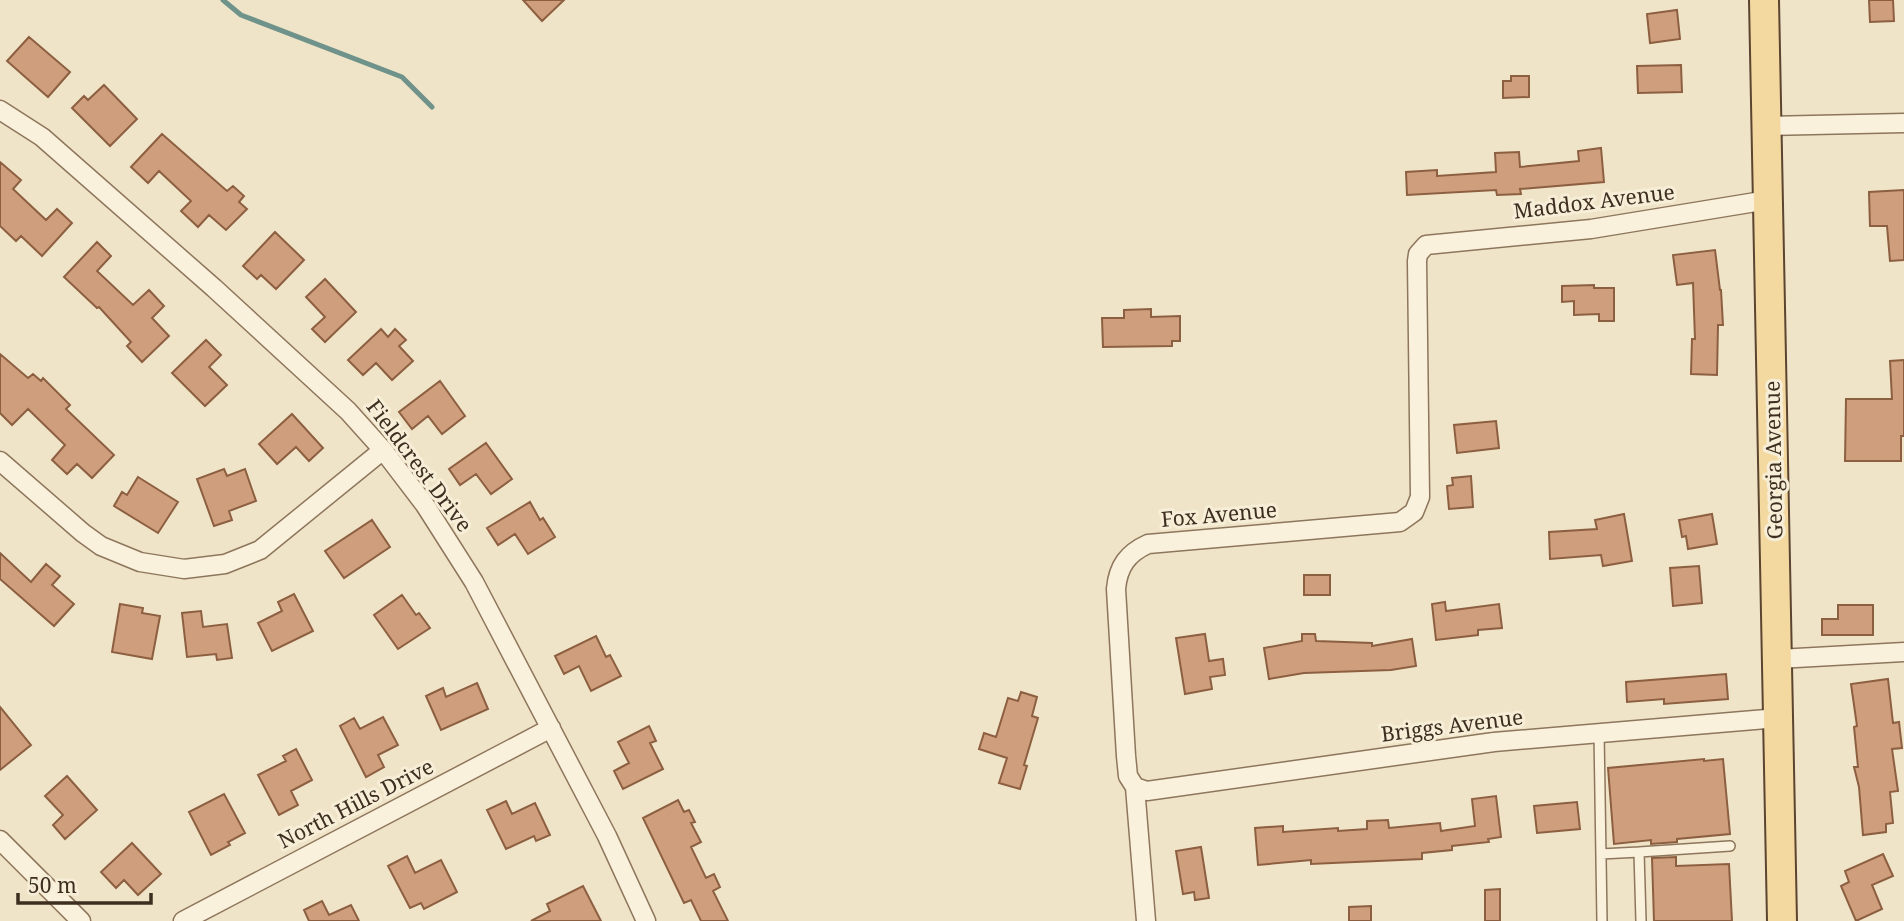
<svg xmlns="http://www.w3.org/2000/svg" width="1904" height="921" viewBox="0 0 1904 921" font-family="'Noto Serif',serif">
<style>
.lines{fill:none;stroke-linecap:round;stroke-linejoin:round}
.stream{stroke:#6f938a;stroke-width:5}
.building{fill:#cf9f7d;stroke:#8d5f41;stroke-width:2}
.lane-casing{stroke:#8d765c;stroke-width:12}
.street-casing{stroke:#8d765c;stroke-width:21}
.primary-casing{stroke:#5b4430;stroke-width:32}
.lane{stroke:#faf1dc;stroke-width:9}
.street{stroke:#faf1dc;stroke-width:18}
.primary{stroke:#f3d9a0;stroke-width:28}
.labels{text-anchor:middle;stroke-width:6;stroke-linejoin:round;paint-order:stroke}
.street-label{font-size:21px;fill:#3d2e20;stroke:#f7eed8}
</style>
<rect width="100%" height="100%" fill="#f0e4c8"/>
<g class="lines">
<path class="stream" d="M223,0L241,15L402,77L432,107"/>
</g>
<path class="building" d="M523,0H564L542,21Z
M1869,0H1893L1894,21L1870,22Z
M1677,10L1680,39L1650,43L1647,14Z
M29,37L70,72L48,97L7,61Z
M1681,65L1682,92L1638,93L1637,66Z
M1511,76H1529V97L1503,98V81H1511Z
M104,85L137,119L110,146L72,108L84,96L88,100Z
M162,134L227,191L233,186L244,196L239,202L247,209L226,230L209,215L198,227L181,211L191,201L159,171L148,183L131,167Z
M1601,148L1604,182L1520,189L1521,194L1497,195L1496,190L1407,195L1406,172L1437,170V176L1496,172L1495,153L1519,152L1520,167L1579,161L1578,151Z
M0,162L21,180L13,189L46,220L57,209L72,223L42,256L21,236L16,241L0,226Z
M1904,190V260L1890,261L1887,226H1870L1869,192Z
M275,232L304,260L276,289L261,275L257,279L243,266Z
M97,242L111,256L97,271L133,305L149,290L164,306L152,318L169,336L142,362L127,346L131,342L99,307L97,308L64,277Z
M1715,250L1720,290H1721L1723,325H1718L1717,375L1691,374L1692,339H1695L1693,283L1677,285L1673,255Z
M325,279L356,312L325,342L312,329L325,317L306,297Z
M1594,285V288H1614V321H1599V314L1574,315V301L1562,302V286Z
M1151,309V317L1180,316V341H1172V346L1103,347L1102,318H1124V310Z
M381,329L388,337L395,329L406,340L399,346L413,361L392,380L376,363L363,375L348,360Z
M206,340L221,355L209,367L227,385L205,406L172,373Z
M0,354L28,378L33,374L41,381L43,378L70,405L66,409L114,455L92,478L77,464L67,474L52,460L65,445L28,409L12,425L0,413Z
M1904,360V436H1901V461H1845L1846,399H1892L1890,361Z
M440,381L465,416L442,434L428,416L412,429L399,412Z
M292,414L323,448L309,461L296,447L277,464L259,444Z
M1496,421L1499,448L1457,453L1454,425Z
M486,443L512,479L491,494L476,474L460,485L449,469Z
M224,469L227,476L245,469L256,501L229,511L232,520L214,526L197,479Z
M1471,476L1473,507L1449,509L1447,486L1453,485L1452,478Z
M138,477L178,502L158,533L114,506L122,492L127,495Z
M530,502L540,520L543,518L555,537L528,554L515,534L498,545L487,528Z
M1624,514L1632,561L1603,566L1601,555L1550,559L1549,532L1597,529L1595,520Z
M1712,514L1717,544L1688,549L1686,536L1682,537L1679,520Z
M372,520L390,547L344,578L325,551Z
M0,553L31,582L46,564L60,576L52,585L74,604L54,626L0,579Z
M1699,566L1702,603L1673,606L1670,568Z
M1304,575H1330V595H1304Z
M294,594L313,631L272,651L258,623L282,611L278,602Z
M402,595L416,615L419,613L430,628L398,649L374,615Z
M1445,602L1446,611L1499,604L1502,628L1478,630V635L1436,640L1432,604Z
M120,604L143,608L142,613L160,616L152,659L112,652Z
M1838,605H1873V635H1822V619H1838Z
M201,611L203,627L227,624L232,658L217,660L216,654L187,657L182,613Z
M1205,634L1209,661L1223,659L1225,675L1210,677L1212,689L1185,694L1176,638Z
M1302,634H1315L1316,641L1372,643V646L1412,639L1416,666L1391,670L1304,673L1269,679L1264,648L1302,641Z
M596,636L606,657L610,655L621,676L591,691L579,666L564,674L555,656Z
M1726,674L1728,699L1664,704V699L1627,702L1626,682Z
M1888,679L1893,723L1899,722L1902,748L1892,749L1898,791L1890,792L1893,823L1886,824V832L1863,835L1859,787L1854,767H1858L1854,727L1857,726L1851,684Z
M477,683L488,709L441,730L426,696L443,688L446,697Z
M1021,692L1037,697L1032,716L1038,718L1024,765L1027,766L1020,789L999,783L1007,758L979,749L984,733L996,737L1008,698L1018,701Z
M0,707L31,745L0,770Z
M383,717L398,745L378,755L384,767L366,777L340,726L354,718L360,729Z
M649,726L656,741L650,743L663,769L623,789L614,771L629,763L618,742Z
M296,749L312,780L291,791L298,805L279,815L258,775L286,761L283,756Z
M1704,759V761L1723,759L1730,834L1677,839V842L1651,844V840L1614,844L1608,768Z
M67,776L97,810L65,839L53,825L63,815L45,796Z
M224,794L245,833L228,842L230,845L211,855L189,812Z
M1496,796L1501,837L1488,839L1489,842L1452,846V850L1422,853V859L1311,864V860L1258,865L1255,828L1283,826V832L1338,828V831L1367,829V821L1388,820L1389,828L1440,823L1441,831L1475,826L1472,799Z
M678,800L684,812L689,810L695,822L691,823L701,842L691,847L706,878L714,874L720,887L713,891L728,921H701L691,900L684,903L643,818Z
M506,801L512,814L535,803L550,835L536,841L534,836L506,849L487,810Z
M1577,802L1580,829L1537,833L1534,806Z
M132,843L161,874L138,895L124,880L116,888L101,872Z
M1201,847L1209,898L1195,900L1194,892L1183,894L1176,851Z
M1883,854L1893,876L1872,885L1882,909L1856,921L1841,886L1849,882L1845,871Z
M407,856L415,873L441,860L457,892L424,909L421,903L410,908L388,866Z
M1676,857V866L1729,864L1732,921H1654L1652,858Z
M583,886L601,921H531L550,911L547,904Z
M1500,889V921H1485V890Z
M322,901L329,915L351,905L359,921H309L304,910Z
M1371,906V921H1349V907Z"/>
<g class="lines">
<g class="lane-casing">
<path id="lane" d="M1599,732L1602,921
M1601,854L1639,852
M1641,921L1639,852L1730,846"/>
</g>
<g class="street-casing">
<path id="street" d="M0,110L42,137L214,288L348,411L383,450L425,505L474,582L607,836L646,921
M1766,126L1904,123
M0,461L83,533L101,546L140,562L184,569L225,564L260,550L383,450
M1778,659L1904,652
M1135,787L1147,791L1494,742L1778,718
M0,840L81,921
M183,921L551,728
M1146,921L1135,787L1128,776L1126,756L1116,589C1118,566 1128,553 1148,544L1400,522L1414,512L1420,497L1417,261L1418,254L1426,245L1591,229L1768,200"/>
</g>
<g class="primary-casing">
<path id="primary" d="M1764,0L1782,921"/>
</g>
<use href="#lane" class="lane"/>
<use href="#street" class="street"/>
<use href="#primary" class="primary"/>
</g>
<g class="labels">
<g class="street-label">
<text transform="translate(1594 202) rotate(-7)" y="7">Maddox Avenue</text>
<text transform="translate(1774 460) rotate(-91)" y="7">Georgia Avenue</text>
<text transform="translate(419 466) rotate(53)" y="7">Fieldcrest Drive</text>
<text transform="translate(1219 515) rotate(-5)" y="7">Fox Avenue</text>
<text transform="translate(1452 726) rotate(-7)" y="7">Briggs Avenue</text>
<text transform="translate(356 804) rotate(-27)" y="7">North Hills Drive</text>
</g>
</g>
<path d="M18 893v10h133v-10" fill="none" stroke="#3d2e20" stroke-width="3.5"/>
<text x="28" y="893" font-size="21" fill="#3d2e20" stroke="#f7eed8" stroke-width="5" paint-order="stroke">50 m</text>
</svg>
